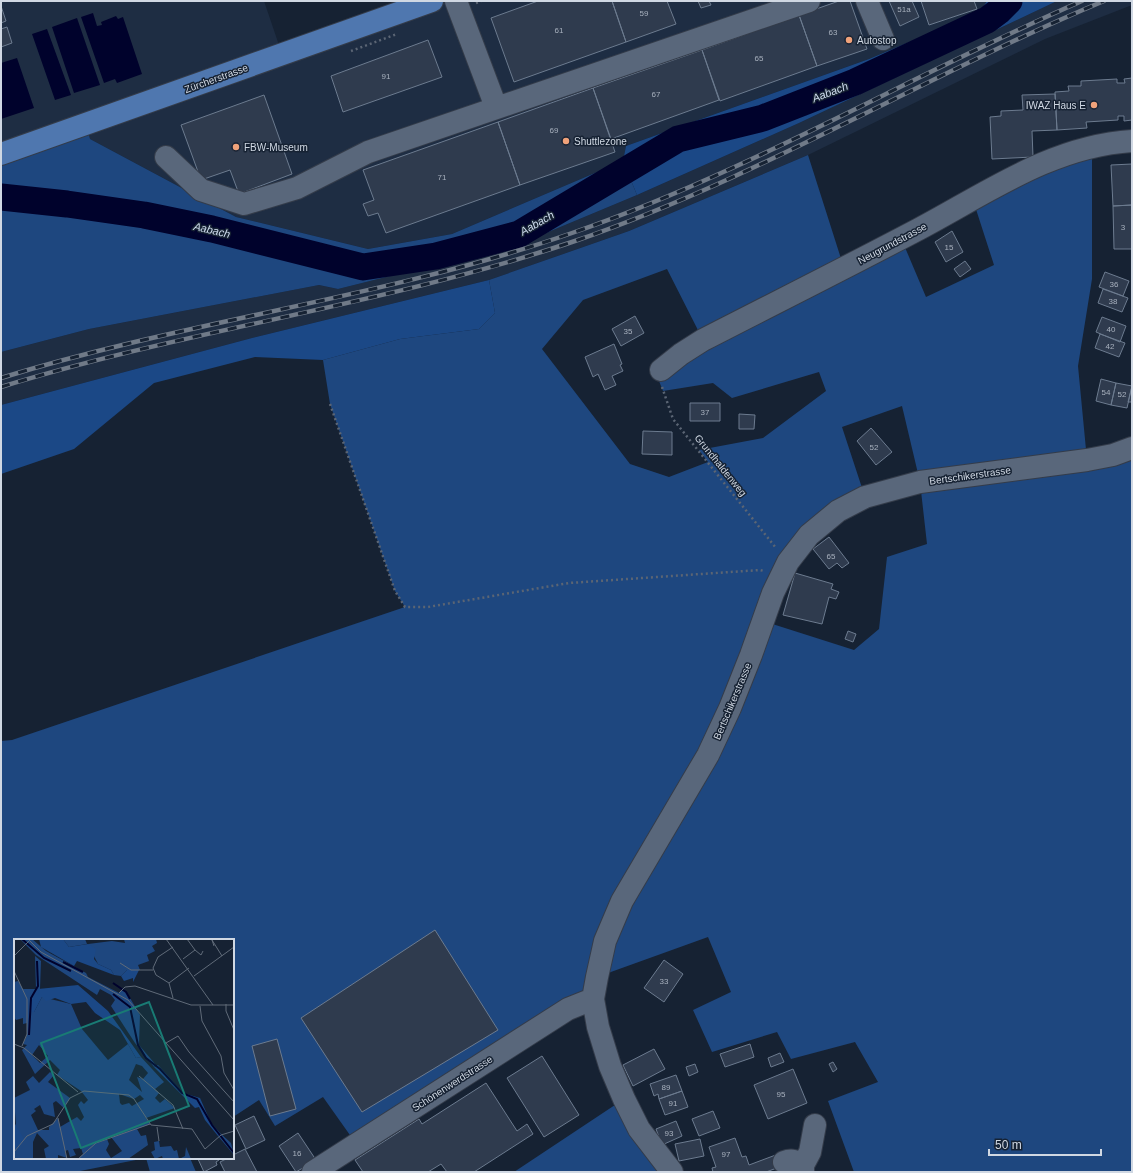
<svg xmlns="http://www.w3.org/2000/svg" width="1133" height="1173" viewBox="0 0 1133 1173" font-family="Arial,sans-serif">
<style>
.built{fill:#1e2d43}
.green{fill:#1e477f;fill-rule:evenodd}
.forest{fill:#1b4886}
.water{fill:#00022c}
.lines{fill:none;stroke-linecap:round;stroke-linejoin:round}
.river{stroke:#00022c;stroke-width:27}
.building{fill:#2f3b4e;stroke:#6c7b8f}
.minor-casing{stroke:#343c4a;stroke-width:24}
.major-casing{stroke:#343c4a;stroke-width:24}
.path{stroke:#5b6574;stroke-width:2.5;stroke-dasharray:2 3;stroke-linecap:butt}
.minor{stroke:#59677b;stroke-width:22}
.major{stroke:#4f77af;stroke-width:22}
.rail-casing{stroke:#707a88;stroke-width:4.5}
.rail{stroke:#162233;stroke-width:3;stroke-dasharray:9;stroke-linecap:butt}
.poi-dot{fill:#f0a27a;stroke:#162233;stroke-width:1.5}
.labels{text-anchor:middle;stroke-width:3;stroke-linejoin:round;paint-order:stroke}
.number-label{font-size:8px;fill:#a8b1be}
.poi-label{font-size:10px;fill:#d0d8e3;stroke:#162233;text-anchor:start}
.street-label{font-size:10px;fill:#d0d8e3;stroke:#162233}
.water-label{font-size:11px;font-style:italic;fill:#d1def0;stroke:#162233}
.inset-river{fill:none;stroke:#00022c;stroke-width:2}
.inset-road{fill:none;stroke:#606b79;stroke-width:1}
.view{fill:#197b74;fill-opacity:0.15;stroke:#197b74;stroke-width:2}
.inset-edge{fill:none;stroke:#d0d8e3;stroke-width:2}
</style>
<rect width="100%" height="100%" fill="#162233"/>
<path class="built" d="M1,1H264L282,54L432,1H987L980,12L869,59L626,146L623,161L452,234L368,249L236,217L90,139L1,154Z
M1057,1H1132V5L1045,39L808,155L629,231L489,280L252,338L1,405V352L89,329L319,285L338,289L522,243L637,195L799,123Z"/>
<path class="green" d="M85,123L90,139L236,217L368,249L452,234L623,161L637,195L522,243L338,289L319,285L89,329L1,352V154Z
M1092,145V279L1078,366L1087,460L1132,448V1172H854L828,1101L878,1082L855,1042L791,1059L777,1032L712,1052L693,1010L731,992L708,937L597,977L593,999L357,1145L323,1097L275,1126L259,1100L233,1117V940H15V1158H190L196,1172H150L146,1158L75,1172H1V741L12,740L405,607L395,591L330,404L323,360L400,339L479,329L495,313L489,280L629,231L808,155L844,268L901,238L926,297L994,265L973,200ZM667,269L703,340L661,370L659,381L663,391L713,383L732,398L819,372L826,391L763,438L699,450L708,462L669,477L630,464L542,349L583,300ZM902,406L920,482L927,544L887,557L879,629L854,650L763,621L809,535L865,497L842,427Z
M624,1099L672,1172H514Z"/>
<path class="forest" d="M987,1H1057L799,123L637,195L623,161L626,146L869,59L980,12Z
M489,280L495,313L479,329L400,339L323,360L255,357L154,383L74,449L1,474V405L252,338Z"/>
<path class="water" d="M93,13L97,26L102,25L101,22L116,16L118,19L123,17L142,74L117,83L115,79L104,83L81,17Z
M77,18L100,85L74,93L52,27Z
M47,29L71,95L55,100L32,34Z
M17,58L34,108L1,119V63Z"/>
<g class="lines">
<path class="river" d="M1,197L67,204L144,215L212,229L363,267L436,256L519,234L678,139L763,118L855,82L987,20L999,11L1009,1"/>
</g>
<path class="building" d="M538,1H612L626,42L514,82L491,18Z
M612,1H667L676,24L626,42Z
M698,1H709L711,5L701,8Z
M839,1H850L867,49L817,66L799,15Z
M889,1H912L919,17L900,26Z
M921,1H974L977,9L929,25Z
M1,6L6,21L1,23Z
M799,15L817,66L720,101L702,50Z
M7,27L12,43L1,47V29Z
M428,40L442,77L343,112L331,76Z
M702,50L719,100L611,139L593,88Z
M1132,78V120L1124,121V116H1118V120L1086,122L1087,128L1057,130L1055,92L1069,91L1068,86H1081V81L1117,79V83H1125L1124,79Z
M593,88L615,152L520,185L498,122Z
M1055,94L1057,130L1032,131L1033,157L992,159L990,117L1001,116V111L1023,110L1022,95Z
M264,95L292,174L239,194L230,170L201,180L181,125Z
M498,122L520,185L386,233L378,213L368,216L363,204L374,200L363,170Z
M1132,164V205L1113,206L1111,165Z
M1132,205V249H1114L1113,206Z
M952,231L963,252L946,262L935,242Z
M965,261L971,269L960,277L954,269Z
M1105,272L1129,281L1123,296L1099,287Z
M1103,289L1128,298L1122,312L1098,303Z
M635,316L644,333L621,346L612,329Z
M1102,317L1126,326L1120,342L1096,332Z
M1100,334L1125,343L1119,357L1095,348Z
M614,344L622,364L620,365L623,371L612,376L616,385L605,390L598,374L593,377L585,357Z
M1101,379L1116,383L1111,405L1096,401Z
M1116,383L1132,386L1127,408L1111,405Z
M1132,386V402H1128Z
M690,403H720V421H690Z
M739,414L755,415L754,429H739Z
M871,428L892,452L876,465L857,441Z
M643,431L672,432V455L642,454Z
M829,537L849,563L842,568L837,563L829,569L813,549Z
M795,573L833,584L831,589L839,592L836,599L829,597L822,624L783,615Z
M848,631L856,634L853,642L845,639Z
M435,930L498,1030L362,1112L301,1018Z
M664,960L683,974L664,1002L644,988Z
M277,1039L296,1109L270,1116L252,1046Z
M750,1044L754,1057L725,1067L720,1054Z
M654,1049L665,1069L633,1086L623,1065Z
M780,1053L784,1062L771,1067L768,1058Z
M542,1056L579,1115L544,1137L507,1078Z
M833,1062L837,1069L833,1072L829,1064Z
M695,1064L698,1072L689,1076L686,1067Z
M793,1069L807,1103L768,1119L754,1085Z
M676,1075L682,1091L659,1099L658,1094L654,1096L650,1084Z
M486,1083L517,1131L527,1124L533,1134L474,1172H447L441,1164L428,1172H363L355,1160L419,1119L422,1124Z
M682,1091L688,1107L665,1115L659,1099Z
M713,1111L720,1128L699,1136L692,1119Z
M254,1116L265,1140L246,1149L235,1125Z
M676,1121L682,1136L662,1145L656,1129Z
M298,1133L316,1160L296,1172L279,1146Z
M735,1138L742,1157L746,1156L749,1165L781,1153L785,1165L766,1172H713L712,1168L716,1167L709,1147Z
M700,1139L704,1156L679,1161L675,1144Z
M245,1149L257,1172H225L220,1162L228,1158H233V1155Z
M199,1158H218L219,1160L216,1162L217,1165L204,1172L198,1159Z"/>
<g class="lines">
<g class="minor-casing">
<path id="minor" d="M456,1L496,107
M867,1L883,39
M166,157L201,190L244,204L297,188L368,152L809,1
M661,370L681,354L703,340C775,303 847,267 919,229C987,193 1052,146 1132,141
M784,1162C792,1159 796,1161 803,1165V1172
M803,1165L810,1152L815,1125
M313,1172L568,1009L593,999
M672,1172L639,1129L624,1099L610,1066L598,1027L593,999L597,977L605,941L622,901L708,755L730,708L751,655L773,593L788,562L809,535L838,511L865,497L920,482L1087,460L1113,455L1132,448"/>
</g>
<g class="major-casing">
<path id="major" d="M1,154L432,1"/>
</g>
<path class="path" d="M476,3L481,1
M351,51L397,34
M662,387L673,419L776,548
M330,404L395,591L405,607H428L569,583L760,570L764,571"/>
<use href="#minor" class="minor"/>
<use href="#major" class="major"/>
<g class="rail-casing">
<path id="rail" d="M1,378C189,320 386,298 572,233C749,172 911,75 1082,1
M1,387C189,329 386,305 572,242C757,179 924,76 1104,1"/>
</g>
<use href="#rail" class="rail"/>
</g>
<g class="poi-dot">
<circle cx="849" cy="40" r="4"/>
<circle cx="1094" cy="105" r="4"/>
<circle cx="566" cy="141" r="4"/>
<circle cx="236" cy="147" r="4"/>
</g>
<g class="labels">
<g class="number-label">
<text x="904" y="12">51a</text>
<text x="644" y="16">59</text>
<text x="559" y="33">61</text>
<text x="833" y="35">63</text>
<text x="759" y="61">65</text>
<text x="386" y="79">91</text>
<text x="656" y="97">67</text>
<text x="554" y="133">69</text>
<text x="442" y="180">71</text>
<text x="1123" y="230">3</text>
<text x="949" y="250">15</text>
<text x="1114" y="287">36</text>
<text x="1113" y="304">38</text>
<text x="1111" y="332">40</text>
<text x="628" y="334">35</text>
<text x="1110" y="349">42</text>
<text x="1106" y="395">54</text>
<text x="1122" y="397">52</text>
<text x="705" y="415">37</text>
<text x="874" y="450">52</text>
<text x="831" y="559">65</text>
<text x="664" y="984">33</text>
<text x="666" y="1090">89</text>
<text x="781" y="1097">95</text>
<text x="673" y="1106">91</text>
<text x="669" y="1136">93</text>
<text x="297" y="1156">16</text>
<text x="726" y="1157">97</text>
</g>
<g class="poi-label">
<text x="857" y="44">Autostop</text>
<text x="1086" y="109" text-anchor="end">IWAZ Haus E</text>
<text x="574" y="145">Shuttlezone</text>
<text x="244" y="151">FBW-Museum</text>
</g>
<g class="street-label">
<text transform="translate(216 78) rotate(-20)" y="4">Zürcherstrasse</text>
<text transform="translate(892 243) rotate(-28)" y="4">Neugrundstrasse</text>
<text transform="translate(721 465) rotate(51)" y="4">Grundhaldenweg</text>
<text transform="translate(970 475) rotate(-8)" y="4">Bertschikerstrasse</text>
<text transform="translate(732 701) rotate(-67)" y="4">Bertschikerstrasse</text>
<text transform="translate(452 1083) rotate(-33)" y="4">Schönenwerdstrasse</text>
</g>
<g class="water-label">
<text transform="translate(830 92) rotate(-21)" y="4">Aabach</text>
<text transform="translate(537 223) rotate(-30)" y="4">Aabach</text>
<text transform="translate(212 230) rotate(13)" y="4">Aabach</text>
</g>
</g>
<g transform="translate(14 939)">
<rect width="220" height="220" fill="#162233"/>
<path d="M6,0H18L32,12L72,34L74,38L105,54L109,49L113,54L126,76L125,106L142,126L140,128L121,104L97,67L101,61L97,56L86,50L83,56L22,16ZM49,0H71L73,5L55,8ZM110,0H142L143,4L138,7L141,12L133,16L135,22L124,26L126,31H113L107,37L100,36L97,31L84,25L74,5L98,2L111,4ZM21,17L27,22L26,50H24L20,73L28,58L57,65L68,90L94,121L114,105L122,119L127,118L150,143L141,150L145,154L141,159L146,164L151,160L161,169L132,179L136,185L123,190L127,197L132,196L134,206L114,220H64L69,215L67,209L59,210L62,216L56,218L54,211L51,212L53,219L44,216V220H32L30,210L35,207L23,194L19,203V220H0L2,187L0,159L16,151L12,143L19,137L25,144L36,133L40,136L34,143L56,159L50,169L42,162L39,164L41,178L30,175L26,166L20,170L22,172L17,176L24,191H35V188L44,179L46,188L63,178L67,182L70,178L64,166L67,162L70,165L74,161L67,152L43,136L46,131L36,121L21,135L8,111L13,106L9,105L13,96V84L9,85V79L2,81L0,78V43L4,42L9,50H22ZM25,106L34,117L26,124L18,116ZM122,125L128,127L134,134L129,140L123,138L128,153L115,141ZM105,155L120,160L126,156L130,160L118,167L115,164L108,166L106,164ZM97,198L108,212L97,219L92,211L95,205L93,200ZM206,194L217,204L220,216L204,197ZM145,202L146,208L157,207L160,212L163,211L165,220L171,217L172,208L177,220H149L148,217L141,220L137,213L141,211L140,203Z" fill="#1e477f" fill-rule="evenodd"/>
<path d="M25,0H49L55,8L74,5L82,10L80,20L84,25L97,31L100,36L63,22L60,27L27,8ZM113,31H125L119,43V39L110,42L107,37ZM64,46L94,72L127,118L122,119L106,91L81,74L72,63L57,65L41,59L32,62L28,58L20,73L16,72L17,58L24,50ZM144,126L169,154L186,159L197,184L206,194L204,197L191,181L185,168L181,169L140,128ZM0,183L10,200L0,213Z" fill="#1b4886"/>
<path class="inset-river" d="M8,0L30,19L57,32M49,23L69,33M99,44L112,53L116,60M99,55L116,68L124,106L132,119L146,130L168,154L183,160L198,186L220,214M15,96L17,59L24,47L23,22"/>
<path class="inset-road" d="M14,0L27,13L114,61L220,181M152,0L199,66M200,7L198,1L208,17M159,8L144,18L139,29L142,36L155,44L159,59M181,11L187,16L189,12M0,17L15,2M169,20L181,11L173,0M106,24L117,31H139M0,32L13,60V95L8,107M180,37L220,8M155,44L175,29M105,54L111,48L121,47L177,66H220M212,65V72L220,91M186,67L188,82L207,117L210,134L220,151M152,104L164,97L175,113L220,163M0,105L10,109L64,153M125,137L159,166L169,190M44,179L53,220M143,188L145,202M191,210L207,196L220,192M0,213L13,197L39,185L56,159L70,152L115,156L120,160L137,186L178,190L191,210M64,220L82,204L136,185"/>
<path class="view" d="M135,63L175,167L67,209L27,104Z"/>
<rect width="220" height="220" class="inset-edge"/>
</g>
<rect width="1133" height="1173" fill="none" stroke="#d0d8e3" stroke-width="4"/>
<path d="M989 1149v6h112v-6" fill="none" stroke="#d0d8e3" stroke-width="2"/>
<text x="995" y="1149" font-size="12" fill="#d0d8e3" stroke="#162233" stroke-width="3" paint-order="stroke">50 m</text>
</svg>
